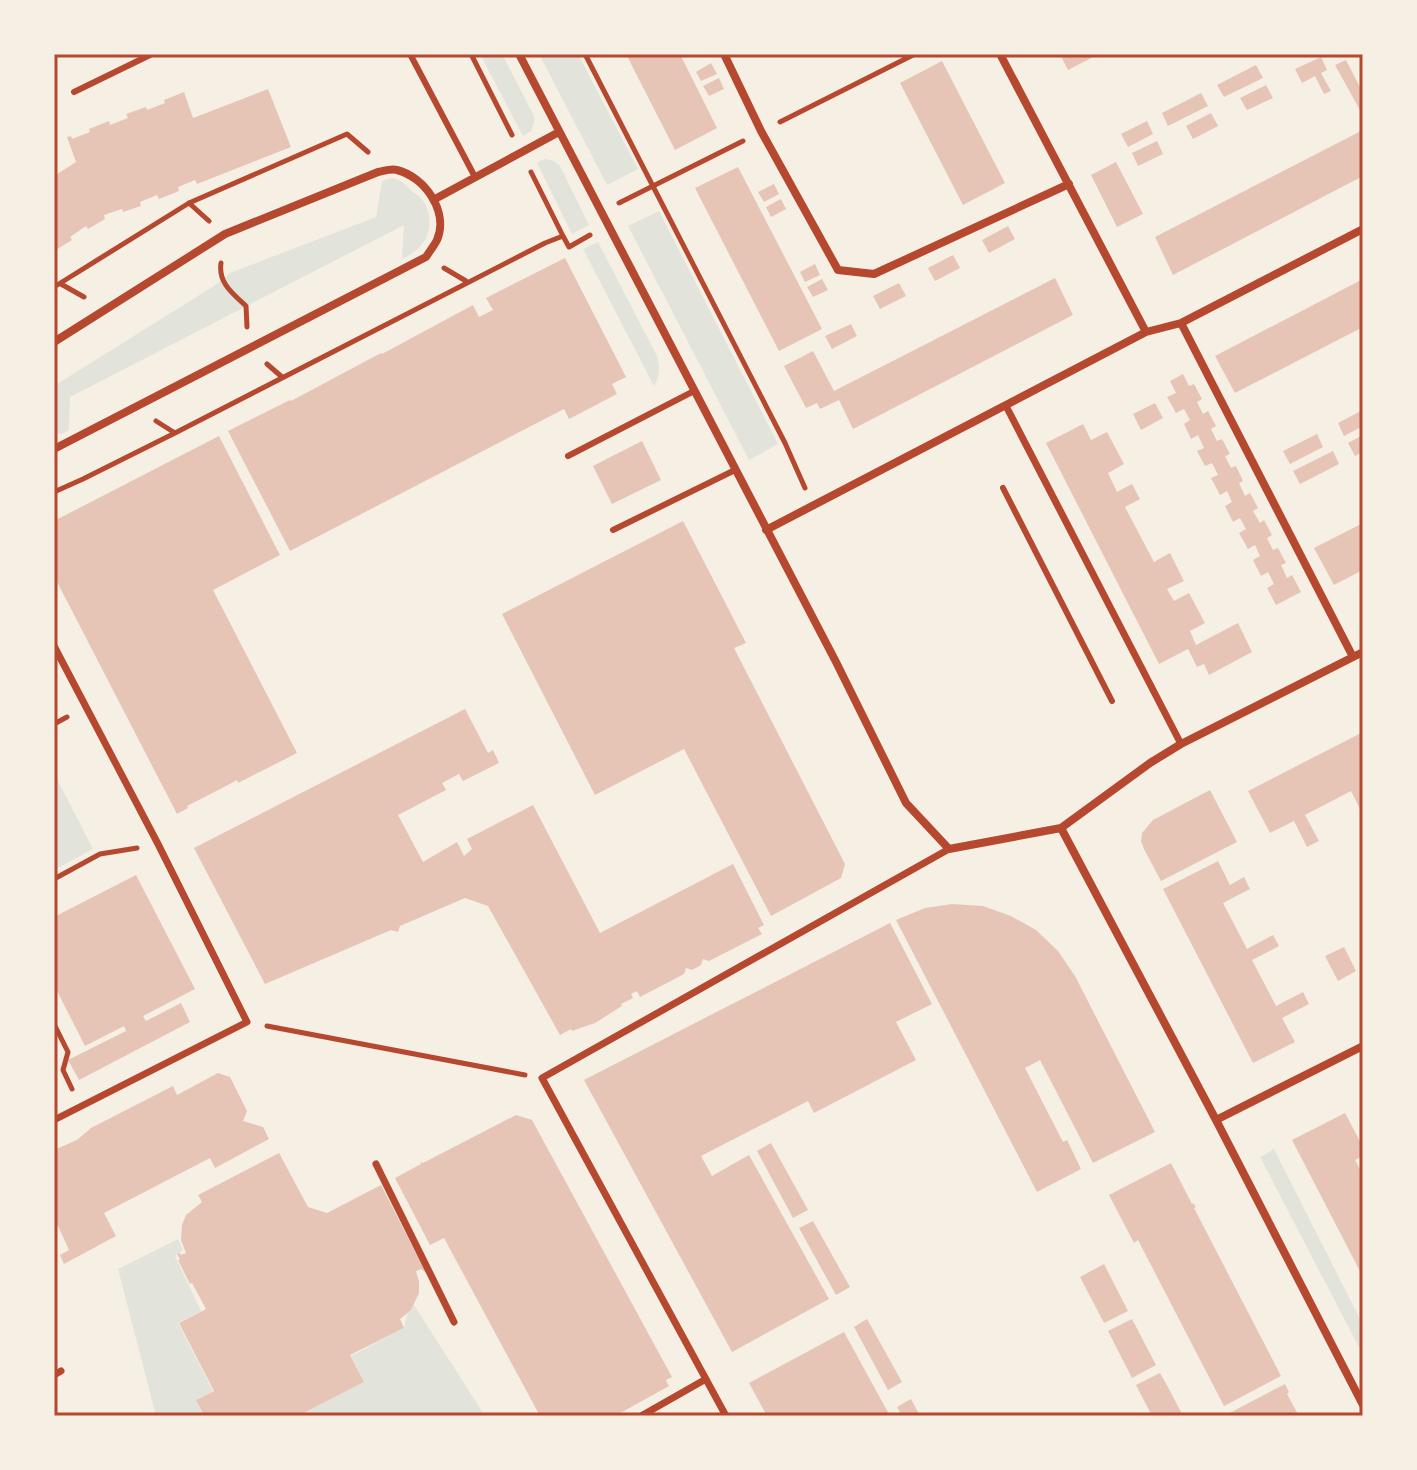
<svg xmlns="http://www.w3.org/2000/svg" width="1417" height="1470" viewBox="0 0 1417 1470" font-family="Rubik,sans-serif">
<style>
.green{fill:#e2e4dc}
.building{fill:#e6c5b7}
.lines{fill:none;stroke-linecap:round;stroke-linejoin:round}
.path{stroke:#b5482f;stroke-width:5}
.service{stroke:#b5482f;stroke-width:6}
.pedestrian{stroke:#b5482f;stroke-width:7}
.minor{stroke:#b5482f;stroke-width:8}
.neatline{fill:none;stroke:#b5482f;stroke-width:3}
</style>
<rect width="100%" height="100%" fill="#f6efe4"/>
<path class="green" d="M480,54H502L533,114L535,120L531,131L523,136Z
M539,54H578L638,169L607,185Z
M544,159L552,160L560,166L589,225L572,234L537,163Z
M392,178C402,180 406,185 413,192C418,196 424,200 426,206C436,231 424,249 402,259L404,225L70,397L69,430L62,434L54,432V386L214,286L230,273L376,217L382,181Z
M659,211L778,444L749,460L628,226Z
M598,242L657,356C660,368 660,375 654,386L583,249Z
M54,773L93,849L54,870Z
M1274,1149L1363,1325V1355L1260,1157Z
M178,1239L183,1250L175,1256L201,1311L178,1323L213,1391L196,1400L203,1416H156L118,1269Z
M414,1305L485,1416H299L364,1382L351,1356L404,1328L407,1315Z"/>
<path class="building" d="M626,54H680L717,128L675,150Z
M1060,54H1099L1068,70Z
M1321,57L1327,70L1321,73L1331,91L1324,94L1315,76L1302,83L1295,69Z
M1346,60L1363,93V111L1361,112L1335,65Z
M942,61L1005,183L963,205L900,83Z
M711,63L717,74L701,81L696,72Z
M1256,65L1263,78L1224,97L1217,85Z
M719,78L724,89L709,96L703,86Z
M1266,85L1273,98L1247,110L1240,98Z
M268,89L291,147L197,184L195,180L178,187L179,191L159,199L157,195L140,202L141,206L123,212L122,209L104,215L105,219L88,229L86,226L70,237L72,240L54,251V176L76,162L67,137L71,136L72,139L90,132L89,129L109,121L110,125L128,118L126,114L146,107L147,110L165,103L164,100L184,92L193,118Z
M1201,93L1208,106L1168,126L1162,113Z
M1211,113L1218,126L1193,139L1186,126Z
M1147,121L1153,134L1128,147L1121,134Z
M1363,130V176L1173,275L1155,237Z
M1157,141L1163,154L1138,166L1132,153Z
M1116,162L1143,214L1117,227L1091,175Z
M738,167L822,329L779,351L695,188Z
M774,184L779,194L764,202L758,192Z
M781,199L786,209L771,217L766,207Z
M1008,226L1015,239L989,253L982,240Z
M953,255L960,268L935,281L928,268Z
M565,258L626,377L612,384L617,394L569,419L564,409L290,551L228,431L290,400L291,401L381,353L382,354L473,305L479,317L493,310L486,298Z
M815,264L820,275L805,282L800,272Z
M1055,278L1073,315L853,429L839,400L820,409L817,403L806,408L784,366L813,351L834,391Z
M822,279L828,290L813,297L807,287Z
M1363,279V327L1235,393L1215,356Z
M899,283L906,296L880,309L873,296Z
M851,324L857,336L832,349L825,336Z
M1183,374L1189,386L1194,384L1202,399L1197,402L1203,414L1208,411L1216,426L1211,429L1217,441L1222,439L1230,454L1225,456L1231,468L1236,466L1243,481L1239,483L1245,496L1250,493L1258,508L1253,511L1260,523L1264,520L1272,535L1267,538L1273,550L1278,548L1286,563L1281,565L1287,578L1292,575L1301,592L1276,605L1267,588L1274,584L1268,572L1261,576L1253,560L1260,556L1255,545L1248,549L1239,533L1246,529L1240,518L1233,522L1225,506L1232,502L1227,491L1220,495L1211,478L1218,475L1212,463L1205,466L1197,451L1204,448L1198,435L1191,439L1184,424L1190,420L1184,409L1176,413L1167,397L1176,393L1170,381Z
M1155,403L1163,418L1141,430L1133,414Z
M1363,410V426L1344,436L1338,423Z
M1083,424L1091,440L1107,432L1124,464L1108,473L1117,492L1132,484L1140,499L1125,507L1154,562L1170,553L1184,581L1167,589L1174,601L1189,593L1205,623L1190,631L1196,645L1238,623L1252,652L1209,675L1204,664L1197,667L1188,649L1159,664L1046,443Z
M1317,434L1323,447L1290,464L1283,451Z
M1363,435V452L1355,456L1348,443Z
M219,436L280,555L213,590L297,753L238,783L237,780L226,786L187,806L188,808L177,814L54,576V521Z
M642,441L661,480L612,504L593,466Z
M1333,451L1339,464L1300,484L1293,471Z
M683,521L746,643L734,648L845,864L841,878L771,916L684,749L595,795L502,614Z
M1363,523V570L1334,585L1314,548Z
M465,709L488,753L493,750L499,763L463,781L459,774L442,783L446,790L398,815L423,862L457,842L464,856L472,849L467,839L533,805L600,933L733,864L764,925L758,928L762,934L709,961L703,959L701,965L692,970L686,968L684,974L640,997L637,991L631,994L633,998L621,1004L622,1006L595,1023L572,1031L571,1029L560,1035L488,906L465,898L400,926L398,932L391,930L265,984L194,848Z
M1363,732V815L1351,791L1305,815L1319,841L1307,847L1294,821L1270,833L1248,791Z
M1210,790L1237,842L1161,881L1144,849L1141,841L1142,833L1153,820Z
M1218,861L1230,885L1244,877L1250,889L1223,903L1247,949L1273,935L1279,946L1252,960L1276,1006L1303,992L1309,1004L1282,1018L1295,1042L1253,1063L1163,889Z
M136,875L195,989L143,1016L146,1021L181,1003L190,1022L79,1080L68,1060L126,1031L124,1026L85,1046L54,985V917Z
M952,904L983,906L1011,916L1036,930L1058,951L1075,976L1155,1132L1093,1163L1040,1060L1025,1068L1063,1142L1067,1140L1081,1169L1037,1192L896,920L925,908Z
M890,923L932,1004L896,1022L916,1060L814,1113L808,1101L701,1156L712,1176L749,1155L829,1299L732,1352L584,1080Z
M1344,947L1356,971L1338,981L1325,956Z
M218,1073L230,1077L247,1111L243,1121L263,1127L269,1139L215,1168L210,1158L104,1213L116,1236L64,1264L60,1255L69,1250L58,1226L54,1227V1150L77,1140L91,1128L173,1086L177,1095Z
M1345,1113L1363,1147V1156L1355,1160L1363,1175V1277L1292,1140Z
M516,1115L532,1120L672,1377L666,1380L669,1386L615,1416H540L444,1238L430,1245L395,1178L421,1164V1162L423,1163Z
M771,1143L808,1210L793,1218L757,1151Z
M279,1153L308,1207L327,1213L381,1185L426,1273L421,1269L416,1271L419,1282V1293L411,1310L400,1319L404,1328L350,1355L364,1382L298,1416H204L196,1400L214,1391L179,1323L206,1309L192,1283L190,1284L178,1260L180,1259L177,1254L180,1253L181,1255L186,1253L181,1240L182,1225L186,1215L202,1202L198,1195Z
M1171,1163L1192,1204L1193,1203L1196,1207L1194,1208L1281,1376L1224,1406L1138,1240L1134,1243L1109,1195Z
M813,1221L850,1287L836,1295L799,1228Z
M1104,1264L1128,1311L1104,1323L1080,1277Z
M867,1319L902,1382L888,1390L854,1327Z
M1132,1319L1156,1365L1132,1378L1108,1331Z
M844,1332L890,1416H767L749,1383Z
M1160,1373L1169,1389L1183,1416H1152L1136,1385Z
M1285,1384L1289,1392L1287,1394L1299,1416H1224Z
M911,1399L920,1416H902L897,1407Z"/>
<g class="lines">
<path class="path" d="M471,54L512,135
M585,54L785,443L805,488
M780,122L915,54
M531,172L563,236
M189,203L209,221
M619,203L743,141
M221,263C218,283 233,294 246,306L247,327
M444,268L466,281
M61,284L84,297
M54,287L189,203L347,134L368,152
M267,364L282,377
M156,421L175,433
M54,492L83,479L175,433L545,243L563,236L569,247L590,235
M54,724L67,717
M54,879L100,854L137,848
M54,1024L68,1052L63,1070L72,1089
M267,1026L525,1075"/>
<path class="service" d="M410,54L475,177
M74,92L152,54
M568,456L694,391
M1003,488L1112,701
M613,530L735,470"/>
<path class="pedestrian" d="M1006,406L1181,744
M54,646L158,844L247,1022L54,1120
M376,1164L454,1322
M54,1375L61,1371
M641,1416L706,1379
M726,1416L542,1078L949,849"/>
<path class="minor" d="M519,54L836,662L906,803L949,849L1061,828L1150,763L1181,744L1363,652
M724,54L761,131L838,270L874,274L1069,184
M1000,54L1146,332
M435,199L559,132
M1181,323L1353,657
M54,342L225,234L378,172C384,171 391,168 397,170C425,177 449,212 437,240C434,246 429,252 426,257L54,449
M766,530L1146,332L1181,323L1363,229
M1061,828L1216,1120L1363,1405
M1216,1120L1363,1046"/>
</g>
<rect width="1417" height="1470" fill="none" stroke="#f6efe4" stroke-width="112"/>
<rect x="56" y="56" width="1305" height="1358" class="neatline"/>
</svg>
